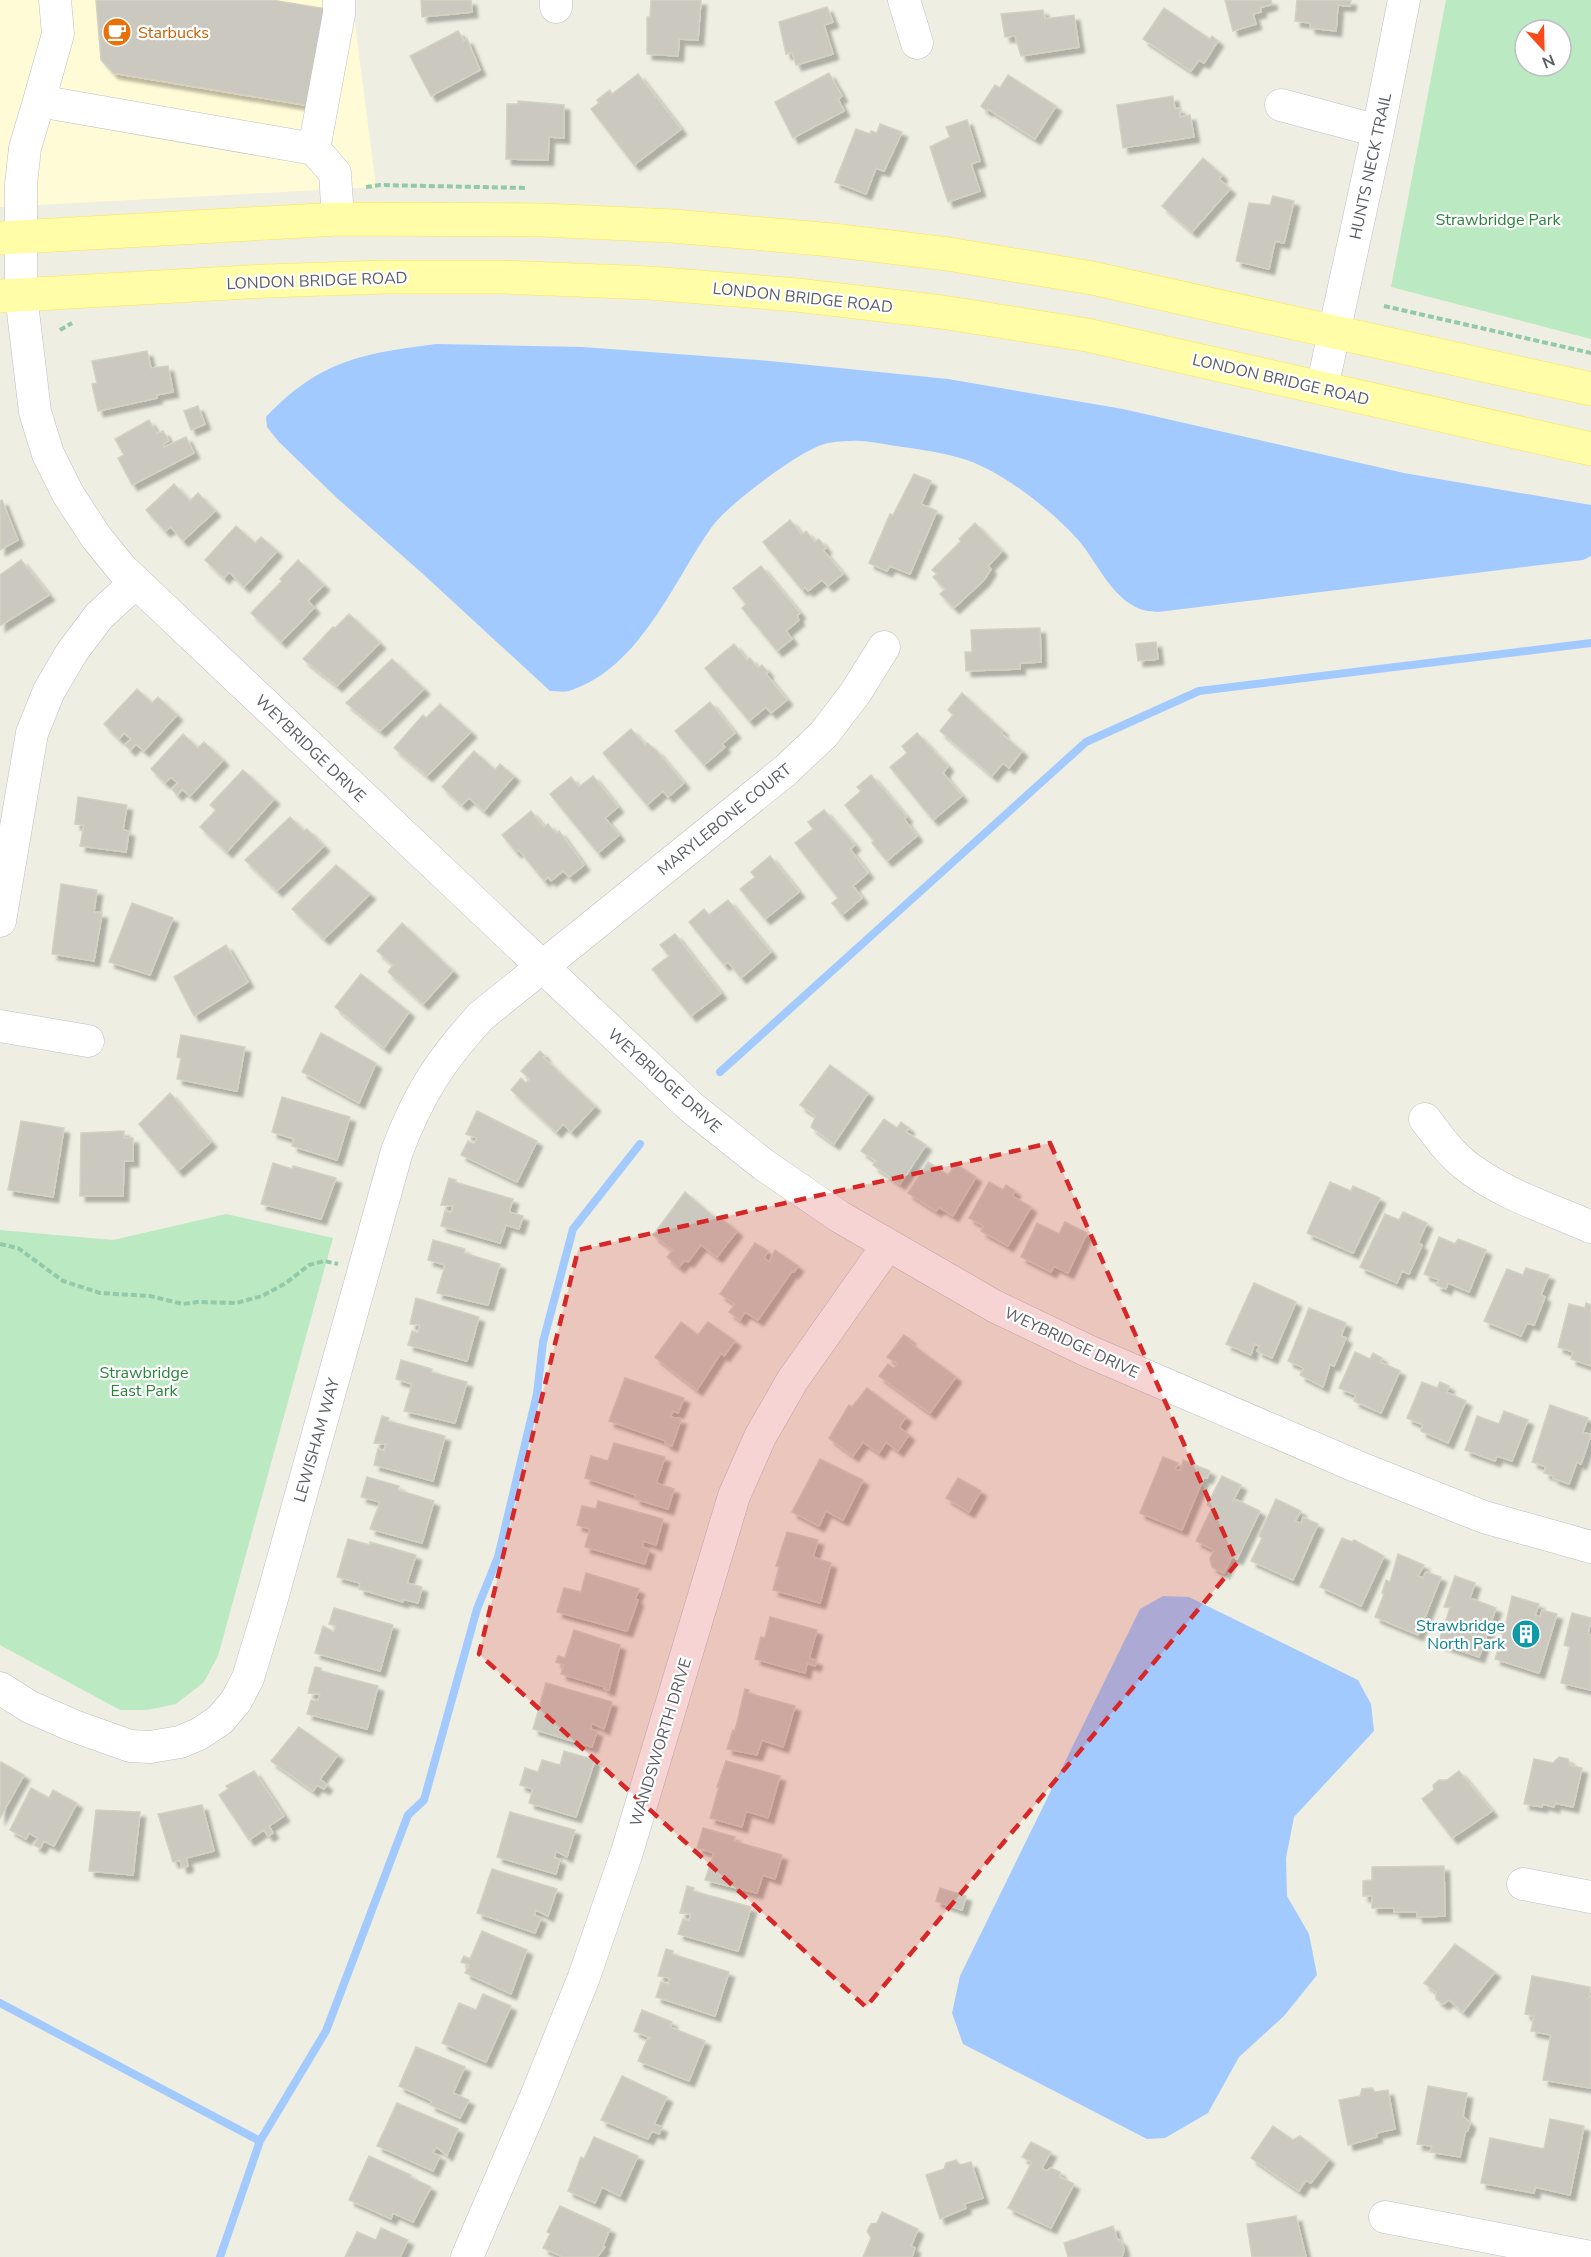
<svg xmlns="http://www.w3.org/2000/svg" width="1591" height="2257" viewBox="0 0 1591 2257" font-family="'Nunito Sans',sans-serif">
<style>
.commercial{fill:#fffbd7}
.green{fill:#bbe9c2;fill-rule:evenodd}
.water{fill:#a2caff}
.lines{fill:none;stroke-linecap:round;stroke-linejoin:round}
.stream{stroke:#a2caff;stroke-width:8}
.building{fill:#cac8bf;stroke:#d4d1c0;stroke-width:1.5;filter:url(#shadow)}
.minor-casing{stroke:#bcbfc5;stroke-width:33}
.major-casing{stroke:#ffe54b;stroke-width:34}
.path{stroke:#92c9a9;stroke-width:4;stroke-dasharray:6 3;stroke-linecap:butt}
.minor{stroke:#fff;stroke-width:32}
.major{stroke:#fffda7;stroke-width:33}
.marked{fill:#d62828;fill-opacity:0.2;stroke:#d62828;stroke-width:4.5;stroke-dasharray:12 8;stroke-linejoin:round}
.labels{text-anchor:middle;stroke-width:4.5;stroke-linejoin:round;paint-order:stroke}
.food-label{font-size:16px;fill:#c56008;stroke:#fff;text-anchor:start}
.street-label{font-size:16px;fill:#5a5e65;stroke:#fff}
.park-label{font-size:16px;fill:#2b833b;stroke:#fff}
.culture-label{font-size:16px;fill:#0d838f;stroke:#fff;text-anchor:end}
</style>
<defs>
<filter id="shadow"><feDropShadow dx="5.5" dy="5.5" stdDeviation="1.5" flood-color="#0004"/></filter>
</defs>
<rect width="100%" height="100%" fill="#efeee2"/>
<path class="commercial" d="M0,0H352L376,187L0,207Z"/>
<path class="green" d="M1446,0H1591V339L1391,287ZM1525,30H1561V66H1525Z
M226,1214L333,1238L218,1656L204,1682L176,1704L147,1710H120L0,1645V1230L113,1240Z"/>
<path class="water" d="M437,344L583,347L770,361L948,379L1123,409L1404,473L1591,505V556L1583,560L1540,565L1158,612C1152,611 1145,611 1140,609C1113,599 1097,563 1080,542C1054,512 1004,473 967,460C945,453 919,449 896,446C881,444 865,440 851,441C842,441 831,442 824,444C798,452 727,505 711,528C673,582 641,666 572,690C566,693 557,691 550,691L423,574L338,499L279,442L267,427L266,417C320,360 364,353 437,344Z
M1163,1596L1189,1597L1358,1680L1371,1704L1374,1731L1294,1817L1286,1858L1287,1896L1309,1934L1317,1975L1284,2016L1239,2057L1208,2113L1165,2138L1147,2139L963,2044L952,2013L960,1976L1140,1609Z"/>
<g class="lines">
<path class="stream" d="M720,1072L1086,742L1199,691L1591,643
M0,2003L260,2141
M220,2257L260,2141L326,2031L408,1815L424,1800L477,1609L498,1557L537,1394L543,1342L573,1229L640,1144"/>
</g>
<path class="building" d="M96,0H272L327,9L310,106L113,73L101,60Z
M421,0H471L472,12L422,17Z
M651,0H701L698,40L679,39L678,56L647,54V17H650Z
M1225,0H1271L1272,4L1260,8L1261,12L1253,14L1256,24L1233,31Z
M1297,0H1351L1350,6L1338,5L1336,31L1310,28V23L1295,21Z
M827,7L833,22L824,25L833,54L796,65L792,52L786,54L779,22Z
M1164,8L1210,39L1212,36L1218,41L1204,63L1199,60L1191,71L1143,39Z
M1043,10L1045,19L1074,15L1079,47L1021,56L1015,36L1005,37L1001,14Z
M458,31L464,41L467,39L480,70L431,96L410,56Z
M829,73L842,96L838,99L844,111L793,138L775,102Z
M638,74L681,129L634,165L591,109L599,103L597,100L610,90L612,94Z
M1008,75L1056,106L1035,139L988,109L987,111L981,106L995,85L1000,88Z
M1173,96L1175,109L1179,108L1180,117L1190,115L1194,137L1123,148L1117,105Z
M518,101L564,105V138L549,137L548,160L506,159L507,104H518Z
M967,120L980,161L971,164L980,191L948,202L930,147L950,137L946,127Z
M880,124L902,132L884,171L876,168L866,194L835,182L856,129L870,134L871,131L877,133Z
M1203,158L1222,175L1219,179L1230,189L1192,232L1162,206Z
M1273,196L1294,201L1284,243L1275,241L1269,269L1236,261L1249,203L1270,205Z
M147,351L151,368L168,366L173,392L156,395L157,398L98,411L92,384L97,383L92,361Z
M198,406L205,424L191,430L184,411Z
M149,420L157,434L163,431L169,441L163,444L164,447L186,437L194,453L132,485L118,458L124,455L115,439Z
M914,474L931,481L921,504L937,511L910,574L890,566L887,571L869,563L890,514L893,515Z
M174,484L190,501L198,493L215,511L183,541L171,527L165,531L146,510Z
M2,500L18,540L0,550V501Z
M790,520L802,535L806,531L815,542L819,539L826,548L823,550L843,574L828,586L822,580L808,591L805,587L802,590L763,542Z
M975,523L1002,551L988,566L991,569L984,580L954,608L940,594L945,589L933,577L937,574L932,570L961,541L959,539Z
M236,526L255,543L261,537L277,551L244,587L229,572L224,578L205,560Z
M21,560L49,595L0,626V575Z
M298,560L324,585L308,601L314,608L281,642L251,613L282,581L280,579Z
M761,566L800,613L797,616L799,620L786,631L792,639L777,651L742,608L746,604L733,588Z
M349,614L380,643L337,686L303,659L333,627L335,628Z
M1040,628L1041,662L1020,663V669L966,671L965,652H972L971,630Z
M1156,642L1158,659L1138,661L1136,644Z
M734,644L747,660L750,658L758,668L762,665L768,672L766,674L787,700L771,713L766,707L749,721L705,668Z
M392,659L424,689L380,731L346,703Z
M137,689L152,703L158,697L177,715L144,751L136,744L130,750L125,745L131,739L124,733L119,739L104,724Z
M962,693L1003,731L1001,733L1022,751L1009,768L1003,763L992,776L940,731L953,715L948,710Z
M710,702L735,733L722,744L725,747L704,765L675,731Z
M440,704L471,732L427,776L394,748L423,715L426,718Z
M631,729L645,745L647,743L657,751L684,783L668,797L663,791L647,805L603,753Z
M917,733L948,766L943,773L962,796L933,820L890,767L907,753L902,746Z
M183,734L198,748L204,742L223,760L190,796L182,789L177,795L172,789L178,783L171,777L165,783L151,769Z
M474,751L495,770L500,764L514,776L484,811L469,798L462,805L442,787Z
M243,770L274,799L227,852L200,827L216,810L210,805Z
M871,775L907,817L904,819L917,836L887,861L872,843L874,841L845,805L861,791L857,787Z
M593,776L618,807L605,818L619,835L598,853L550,794L571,777L579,787Z
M78,797L127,805L123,830L129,831L126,852L80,846L84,825L75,824Z
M824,810L855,845L850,849L868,873L853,886L862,898L842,915L832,903L838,898L795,843L813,829L808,822Z
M531,811L544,827L548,824L556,834L559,831L584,865L569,877L563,871L551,881L548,877L544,881L519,850L516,852L502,835Z
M290,817L304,831L307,829L324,846L277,891L245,860Z
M770,856L799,892L765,919L740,889L755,877L751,872Z
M336,865L370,894L324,939L292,909Z
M61,884L97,890L94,912L102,913L94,961L52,954Z
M728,900L771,952L741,978L728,962L724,965L689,922L704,909L709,915Z
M132,903L173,918L150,975L109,962Z
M402,923L453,971L423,1004L388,972L393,965L377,951Z
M675,934L721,993L691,1016L652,969L669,956L660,945Z
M226,945L248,982L194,1016L174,977Z
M361,974L409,1012L384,1048L335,1007Z
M321,1033L376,1063L359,1103L302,1072Z
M181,1035L245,1047L237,1091L177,1079L181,1058L177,1057Z
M540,1051L545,1056L543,1057L595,1106L571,1132L563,1124L556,1132L511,1090L521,1078L526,1083L530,1079L521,1071Z
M830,1065L868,1093L834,1144L811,1127L816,1116L800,1105Z
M170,1093L211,1142L178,1171L139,1124Z
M282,1097L350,1117L337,1160L292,1146L294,1139L272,1132Z
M477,1111L537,1141L517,1182L461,1155L468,1141L474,1144L477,1138L466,1134Z
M884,1119L897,1128L901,1122L909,1128L906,1132L926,1145L900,1184L873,1165L876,1161L861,1151Z
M21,1121L64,1128L53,1197L8,1190Z
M124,1131V1138H133V1161H124L123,1196H80L81,1133Z
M928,1162L948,1175L956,1164L976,1177L953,1216L939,1207L936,1211L908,1193Z
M273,1163L292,1169L293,1166L336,1178L321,1219L261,1204Z
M449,1178L456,1180L455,1182L513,1199L509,1212L523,1216L519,1229L506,1225L500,1243L441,1226L445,1211L451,1213L453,1206L441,1205Z
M989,1182L1003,1190L1006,1185L1015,1191L1012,1196L1031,1207L1008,1246L981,1231L984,1226L969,1218Z
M1330,1182L1351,1191L1353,1186L1380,1198L1353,1253L1307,1233Z
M685,1192L719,1221L721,1218L737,1231L717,1257L701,1245L688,1262L685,1260L679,1267L667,1257L673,1250L653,1235Z
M1403,1212L1427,1223L1418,1243L1422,1245L1409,1274L1402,1271L1397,1283L1360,1267L1385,1214L1399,1220Z
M1065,1222L1087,1233L1068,1273L1054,1266L1051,1272L1021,1257L1037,1223L1059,1234Z
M1439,1237L1455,1244L1458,1239L1486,1250L1469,1292L1448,1283L1446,1289L1436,1285L1439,1280L1424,1274Z
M433,1240L465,1249L464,1253L500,1264L488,1305L437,1293L445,1265L428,1260Z
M755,1243L768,1251L764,1258L769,1262L775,1250L798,1266L794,1272L792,1271L758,1320L745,1312L740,1320L729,1312L735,1304L720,1294Z
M1526,1268L1549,1275L1541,1295L1545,1297L1534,1325L1527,1323L1521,1336L1484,1321L1507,1269L1523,1275Z
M1254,1283L1296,1302L1272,1358L1257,1351L1260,1346L1254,1344L1251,1355L1226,1344Z
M416,1298L479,1317L467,1361L408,1345L412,1331L418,1333L420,1325L410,1324Z
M1586,1303L1591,1305V1366L1571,1359L1573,1352L1558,1347L1569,1304L1585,1308Z
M1309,1308L1346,1323L1341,1336L1346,1338L1334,1366L1330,1364L1323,1387L1300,1375L1304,1368L1288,1361Z
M681,1322L698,1335L708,1322L735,1341L724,1356L721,1353L697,1390L655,1357Z
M904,1335L910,1339L909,1342L956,1377L930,1413L879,1376L888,1364L894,1368L898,1364L887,1357Z
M1355,1352L1370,1359L1373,1353L1382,1358L1380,1362L1400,1371L1381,1413L1354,1401L1356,1395L1339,1388Z
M401,1360L432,1369L431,1372L467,1382L455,1423L404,1411L412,1384L396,1379Z
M625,1378L684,1398L678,1413L673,1411L670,1417L681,1419L672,1446L665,1443L666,1441L609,1421Z
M1422,1382L1437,1388L1440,1382L1449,1386L1447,1392L1466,1401L1448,1443L1421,1431L1423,1425L1407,1418Z
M867,1388L906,1417L899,1427L909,1435L898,1451L886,1442L879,1453L863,1442L853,1456L829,1438L849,1405L852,1407Z
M1550,1405L1588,1418L1583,1432L1591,1435L1581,1464L1577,1462L1569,1484L1553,1478L1554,1476L1544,1473L1546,1467L1532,1462Z
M1504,1411L1528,1420L1512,1461L1497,1456L1495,1461L1465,1450L1477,1416L1499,1424Z
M382,1416L389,1418L388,1421L445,1436L433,1481L374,1465L378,1449L384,1451L386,1444L374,1443Z
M614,1443L665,1457L656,1483L674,1489L668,1509L635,1499L636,1495L585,1478L591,1456L608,1461Z
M1163,1457L1178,1463L1175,1469L1181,1471L1183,1460L1210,1471L1207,1478L1204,1477L1182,1530L1140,1513Z
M820,1459L863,1480L843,1520L826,1511L819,1526L792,1512Z
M1222,1476L1241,1485L1233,1501L1237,1500L1260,1511L1237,1559L1232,1557L1224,1573L1212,1567L1210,1559L1214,1550L1196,1541L1212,1508L1207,1505Z
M367,1477L399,1486L398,1490L434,1501L422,1543L370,1529L380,1502L361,1497Z
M958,1478L981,1491L969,1512L946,1498Z
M1276,1499L1301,1511L1295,1521L1301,1524L1303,1517L1318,1524L1293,1580L1251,1561L1262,1538L1259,1536Z
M598,1501L663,1519L656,1545L644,1541L642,1547L649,1549L645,1564L585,1547L590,1529L577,1525L582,1506L596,1509Z
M787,1532L818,1540L813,1557L831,1563L820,1603L773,1590L779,1567L776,1566Z
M1342,1538L1352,1542L1354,1540L1384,1556L1361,1606L1320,1587Z
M348,1539L370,1545V1542L416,1555L407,1583L422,1587L418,1603L403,1599V1602L359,1589L360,1583L337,1577Z
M1398,1554L1424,1565L1418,1576L1423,1578L1426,1572L1441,1577L1418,1635L1375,1617L1384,1594L1382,1593L1386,1580L1390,1582Z
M586,1573L639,1589L635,1599L638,1600L627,1631L557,1612L564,1588L581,1592Z
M1455,1576L1475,1583L1470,1598L1496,1608L1479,1657L1438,1643L1450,1608L1444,1607Z
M1512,1596L1539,1604L1535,1615L1540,1617L1542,1610L1557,1614L1539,1673L1495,1659L1503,1634L1499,1633L1503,1622L1506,1623Z
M334,1608L393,1625L380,1671L315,1653L323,1626L334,1632L336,1626L329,1624Z
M1572,1613L1591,1618L1588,1634L1591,1635V1690L1561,1683L1570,1647L1564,1645Z
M770,1617L817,1630L809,1658L817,1661L815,1666L807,1663L805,1673L755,1659L761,1637L765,1638Z
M574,1630L620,1645L609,1690L604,1689L605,1687L561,1674L564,1665L556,1662L558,1656L565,1658Z
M315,1667L321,1668V1671L378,1686L367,1729L307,1714L311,1700L318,1701L320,1694L308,1693Z
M546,1683L612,1702L604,1729L592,1723L590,1729L597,1731L592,1747L533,1729Z
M745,1689L749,1690L748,1693L795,1706L783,1747L762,1740L757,1755L727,1749L733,1730L735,1731Z
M299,1727L338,1755L320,1779L327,1785L324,1789L317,1785L313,1791L271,1761Z
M564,1751L595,1760L576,1817L529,1803L533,1789L520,1785L525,1768L538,1772L542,1760L560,1765Z
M1559,1757L1568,1759L1570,1765L1582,1768L1573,1807L1555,1803L1554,1807L1543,1804L1542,1807L1524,1804L1534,1759L1553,1763Z
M726,1761L780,1776L768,1818L746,1811L742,1827L710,1818L719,1787H717Z
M1,1762L24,1775L0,1818V1763Z
M254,1771L284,1816L269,1826L273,1833L268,1836L264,1830L249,1840L219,1795L228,1789L226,1786Z
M1459,1771L1492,1811L1452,1838L1422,1799L1434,1790L1433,1785L1439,1780H1447Z
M31,1788L49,1798L53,1790L77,1803L54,1846L44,1841L40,1848L34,1845L38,1838L29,1833L26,1839L10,1830Z
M202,1805L214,1851L186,1858L188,1866L182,1868L180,1860L173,1862L158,1814Z
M96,1810L140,1812L133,1875L89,1871Z
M510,1812L575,1830L567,1857L556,1851L554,1858L560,1859L556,1874L497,1857Z
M703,1828L735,1837L733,1841L782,1855L775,1879L763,1875L757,1893L705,1880L714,1853L697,1848Z
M1444,1866L1445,1916L1417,1917V1912H1394V1908H1372V1896H1363V1881L1372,1880V1867Z
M492,1869L557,1889L548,1916L536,1910L534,1915L541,1918L535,1933L477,1913Z
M687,1886L694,1888L693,1891L751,1907L738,1951L678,1934L683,1919L689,1921L691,1914L680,1913Z
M940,1888L966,1896L962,1910L936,1901Z
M482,1931L527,1950L511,1994L465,1973L469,1965L461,1962L464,1956L470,1959Z
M1455,1944L1495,1972L1463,2012L1449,2000L1443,2004L1436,1999V1992L1424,1983Z
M666,1949L673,1951L672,1954L729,1972L715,2016L656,1997L661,1982L668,1984L670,1978L658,1976Z
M1532,1976L1590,1987L1589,1996L1591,1997V2088L1543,2080L1551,2035L1531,2031L1534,2016L1525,2014Z
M483,1994L511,2006L486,2062L442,2043L459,2003L476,2010Z
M642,2010L672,2022L670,2027L705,2041L689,2081L638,2061L647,2040L651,2038L634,2031Z
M416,2047L465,2067L453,2093L469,2100L460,2118L430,2105L432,2101L399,2086Z
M622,2076L667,2097L654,2124L662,2127L659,2134L652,2131L648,2139L601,2120Z
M1428,2086L1467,2093L1463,2116L1470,2123L1468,2130L1465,2133L1460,2157L1430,2152L1432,2146L1417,2144Z
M1372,2088L1375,2092L1388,2090L1395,2129L1376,2133L1377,2137L1348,2145L1339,2100L1360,2096L1362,2089Z
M397,2103L458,2129L447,2155L436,2147L433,2153L440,2156L433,2171L377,2146Z
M1550,2119L1584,2126L1570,2195L1535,2187L1534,2193L1481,2183L1490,2138L1544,2149Z
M1273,2126L1293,2140L1300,2136L1329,2159L1311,2183L1306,2180L1299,2191L1251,2158Z
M594,2137L638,2156L620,2196L602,2187L595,2203L568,2191L581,2157L584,2159Z
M1031,2142L1051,2152L1042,2168L1046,2171L1051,2168L1060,2172V2177L1074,2184L1051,2228L1008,2208L1032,2162L1022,2157Z
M369,2156L411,2175L410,2177L431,2187L413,2222L393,2213L391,2219L349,2200Z
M956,2160L960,2165L971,2162L983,2198L964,2204L966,2208L940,2219L926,2175L944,2169L946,2163Z
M560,2206L610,2229L603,2246L605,2247L597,2257H563L543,2248L550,2234L547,2232Z
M882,2212L918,2229L911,2246L915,2248L912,2257H863L871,2238L867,2231L871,2224L877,2223Z
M1296,2216L1306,2257H1252L1247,2224Z
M1113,2226L1117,2239L1121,2241L1124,2250L1122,2257H1068L1064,2243Z
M381,2228L408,2240L400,2257H345L357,2232L376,2240Z"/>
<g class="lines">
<g class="minor-casing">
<path id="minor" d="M556,0V7
M904,0L917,43
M39,101L58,34L55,0
M1281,105L1378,131
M314,149L339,14V0
M338,219L335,173L314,149L39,101L25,148L21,184V295L35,412L48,454L68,494L96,537L122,569L691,1107L764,1165L840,1217L994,1306L1088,1351L1358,1467L1484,1517L1591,1547
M1322,388L1378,131L1404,0
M0,921L32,733L49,691L72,652L99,616L136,582
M0,1026L88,1041
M1425,1119C1438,1136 1451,1155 1469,1168C1505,1195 1550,1209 1591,1227
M0,1688L30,1707L74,1726L130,1746L150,1747L180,1742L199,1734L220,1720L236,1701L248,1678L271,1602L397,1151C419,1093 440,1061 481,1016L786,770L824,734L856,692L884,647
M1523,1884L1591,1897
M1385,2217L1591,2257
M467,2257L535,2099L584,1977L627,1852L734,1496L760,1437L792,1381L887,1246"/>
</g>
<g class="major-casing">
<path id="major" d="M0,238L338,219L542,220L673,226L832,240L948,254L1092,278L1591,389
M0,296L266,281L384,277H502L650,283L797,295L942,312L1087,335L1591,449"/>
</g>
<path class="path" d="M366,187L380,185L526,188
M1384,306L1591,353
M60,330L72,323
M0,1244L18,1248L63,1281L100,1293L150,1296L183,1304L197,1302L236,1303L262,1296L286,1283L309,1265L324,1261L338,1264"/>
<use href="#minor" class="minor"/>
<use href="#major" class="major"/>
</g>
<path class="marked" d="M1050,1143L1237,1563L866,2007L479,1654L578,1250Z"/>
<defs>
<g id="cafe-disc" transform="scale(1.5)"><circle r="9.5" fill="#e8710a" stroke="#fff"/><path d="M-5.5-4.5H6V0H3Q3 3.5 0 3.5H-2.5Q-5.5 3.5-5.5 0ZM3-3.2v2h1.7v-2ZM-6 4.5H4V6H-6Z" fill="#fff"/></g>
<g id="building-disc" transform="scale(1.5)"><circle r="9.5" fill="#0f9aa8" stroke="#fff"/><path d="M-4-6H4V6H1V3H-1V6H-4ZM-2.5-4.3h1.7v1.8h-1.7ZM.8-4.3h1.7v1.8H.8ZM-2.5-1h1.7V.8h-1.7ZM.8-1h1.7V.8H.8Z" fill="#fff"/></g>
</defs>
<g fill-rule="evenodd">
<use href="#cafe-disc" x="117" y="32"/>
<use href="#building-disc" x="1526" y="1634"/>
</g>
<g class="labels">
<g class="food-label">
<text x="138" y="38">Starbucks</text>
</g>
<g class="street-label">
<text transform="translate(1370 166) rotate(-78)" y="6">HUNTS NECK TRAIL</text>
<text transform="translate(317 280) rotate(-2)" y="6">LONDON BRIDGE ROAD</text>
<text transform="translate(803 297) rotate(6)" y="6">LONDON BRIDGE ROAD</text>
<text transform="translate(1281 379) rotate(13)" y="6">LONDON BRIDGE ROAD</text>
<text transform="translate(311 748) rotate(44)" y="6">WEYBRIDGE DRIVE</text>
<text transform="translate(724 819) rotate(-39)" y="6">MARYLEBONE COURT</text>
<text transform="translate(665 1080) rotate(42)" y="6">WEYBRIDGE DRIVE</text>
<text transform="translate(1072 1342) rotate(25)" y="6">WEYBRIDGE DRIVE</text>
<text transform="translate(316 1440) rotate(-74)" y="6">LEWISHAM WAY</text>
<text transform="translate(660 1742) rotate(-73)" y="6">WANDSWORTH DRIVE</text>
</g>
<g class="park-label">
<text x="1498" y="225">Strawbridge Park</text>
<text x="144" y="1378">Strawbridge<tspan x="144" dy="18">East Park</tspan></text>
</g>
<g class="culture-label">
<text x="1505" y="1631">Strawbridge<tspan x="1505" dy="18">North Park</tspan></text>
</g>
</g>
<g transform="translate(1543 48) rotate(158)"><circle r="28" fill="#ffffff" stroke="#bdbfc1" stroke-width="1.5"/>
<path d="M0-4.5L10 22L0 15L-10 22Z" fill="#fc4b1b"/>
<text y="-9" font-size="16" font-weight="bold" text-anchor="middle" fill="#5a5e65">N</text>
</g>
</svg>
